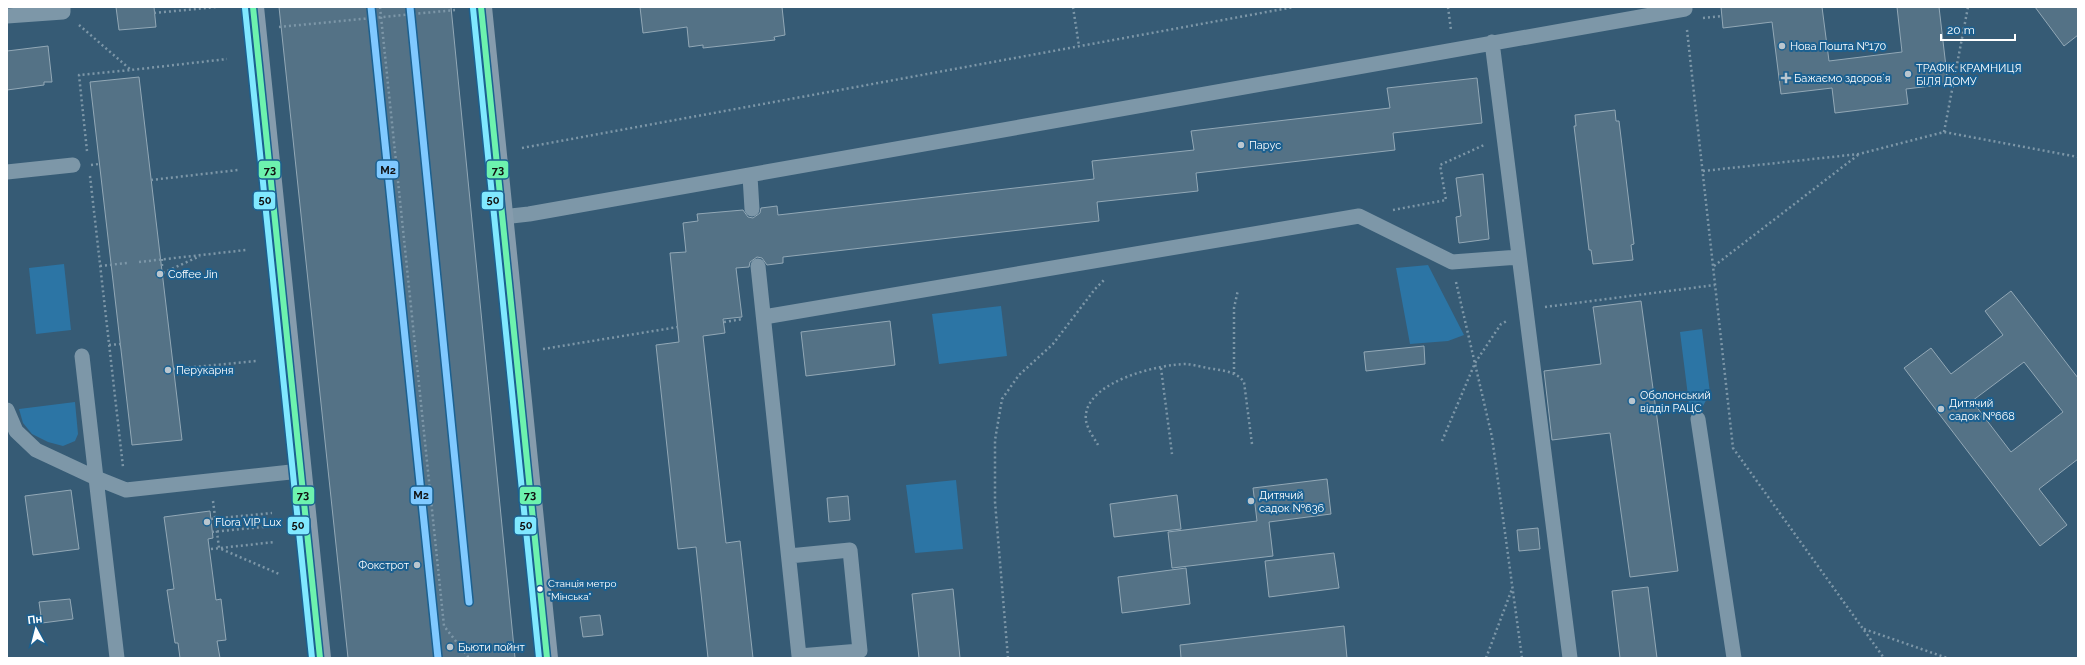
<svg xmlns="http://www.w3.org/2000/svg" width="2085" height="665" viewBox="0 0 2085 665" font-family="Raleway,sans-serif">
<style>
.green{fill:#2c75a5}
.building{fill:#547286;stroke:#92a8b6;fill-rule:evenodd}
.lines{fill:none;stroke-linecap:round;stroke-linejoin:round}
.path{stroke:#7d97a8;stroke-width:2.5;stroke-dasharray:2 3;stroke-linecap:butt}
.lane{stroke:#7d97a8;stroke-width:15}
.secondary{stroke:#869cad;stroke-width:22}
.bus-1-casing{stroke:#1b6090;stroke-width:9}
.bus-2-casing{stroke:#1b6090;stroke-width:9}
.bus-1{stroke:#6df2ae;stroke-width:6}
.bus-2{stroke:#80e8ff;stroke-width:6}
.metro-1-casing{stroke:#1b6090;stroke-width:10}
.metro-1{stroke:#80c9ff;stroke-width:7}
.poi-dot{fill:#b9c6cf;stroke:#1b6090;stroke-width:1.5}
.bus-dot{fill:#fff;stroke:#1b6090;stroke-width:1.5}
.labels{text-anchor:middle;stroke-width:4;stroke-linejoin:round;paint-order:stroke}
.bus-label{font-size:10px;fill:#fff;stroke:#1b6090;text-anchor:start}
.poi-label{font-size:11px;fill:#fff;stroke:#1b6090;text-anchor:start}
.line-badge{stroke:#1b6090;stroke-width:1.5}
.pale-badge-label{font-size:11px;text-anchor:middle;font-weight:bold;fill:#111}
</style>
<rect width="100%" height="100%" fill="#365b75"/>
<path class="green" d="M64,264L71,330L36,334L29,268Z
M1428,265L1464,335L1448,341L1410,344L1396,268Z
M1001,306L1007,356L939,364L932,314Z
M1702,329L1710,393L1703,406L1689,404L1680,332Z
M75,402L78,434L75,441L63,446L48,442L32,434L23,423L19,409Z
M956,480L963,549L915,553L906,485Z"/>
<path class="building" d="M116,7H154L156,27L119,30Z
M279,7H451L515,658H348Z
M640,7H782L785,35L774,37L775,40L703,48V45L689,47L687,27L643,33Z
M1721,7H1822L1829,61L1902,52L1897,7H1939L1948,84L1906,89L1908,104L1835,113L1832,88L1781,94L1772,22L1723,28Z
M2035,7H2078V35L2064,46Z
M48,46L52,82H44V85L7,90V51Z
M139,77L182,440L132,445L90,82Z
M1477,78L1482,123L1393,133L1395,150L1196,173L1198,191L1097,202L1099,221L783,257V263L767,265L762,258L757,257L750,262L749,267L736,268L742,317L723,319L725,333L703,336L726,543L740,541L753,658H708L696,547L678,549L656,345L679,342L670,253L686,252L683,223L698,221L697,214L743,210L748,217L753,218L760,213L761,208L777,206L778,215L1094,179L1092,161L1194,150L1191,131L1390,108L1387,88Z
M1615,110L1616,121H1619L1634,244L1631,245L1633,260L1593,264L1591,250H1589L1574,126H1576L1575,115Z
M1483,174L1489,239L1459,243L1456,217L1461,216L1456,178Z
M2011,291L2078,378V459L2039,489L2067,525L2040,546L1904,368L1931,348L1951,374L2003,335L1985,311ZM2024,362L2063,412L2011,452L1972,401Z
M1641,301L1678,571L1630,577L1610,433L1552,440L1544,371L1601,364L1593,307Z
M890,321L895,365L806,376L801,332Z
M1424,346L1425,364L1366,371L1364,352Z
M1327,479L1331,514L1269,522L1273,556L1172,568L1168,532L1257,521L1253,488Z
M71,490L79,549L33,555L25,496Z
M1177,495L1181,529L1114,537L1110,504Z
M848,496L850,520L829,522L827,498Z
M210,511L213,538L208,539L216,600L221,599L226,640L217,641L220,658H180L178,643H175L167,590L174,589L164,517Z
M1538,528L1540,549L1519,551L1517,530Z
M1334,553L1339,588L1269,597L1265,561Z
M1186,568L1190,604L1122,613L1118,577Z
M1648,587L1657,658H1620L1612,591Z
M953,589L960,658H919L912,594Z
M70,599L73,619L42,623L39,602Z
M600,615L603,635L583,637L580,617Z
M1344,626L1347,658H1181L1180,645Z"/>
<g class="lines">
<path class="path" d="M380,7L444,626L469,658
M1073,7L1079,46
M1448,7L1451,30
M154,13L217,7
M1703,18L1722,16
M79,25L131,70L227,59
M279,27L455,10
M1687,30L1733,448L1884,658
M1944,132L1968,7
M522,148L1294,7
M87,151L79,75L131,70
M91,165L99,164
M1703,171L1859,154L1944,132L2078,157
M90,176L123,467
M151,180L238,170
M1393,210L1446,200L1440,165L1484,145
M162,259V268
M139,262L246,250
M100,266L127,263
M1714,266L1858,155
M163,273L200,256
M1456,282L1492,437L1522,658
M1545,307L1715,285
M724,322L743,319
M109,345L121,344
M543,349L678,327
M1161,368L1172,454
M174,369L256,361
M1234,374V308L1238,290
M1442,441L1475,363L1501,324L1507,321
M1098,445C1093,436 1084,425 1086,414C1090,381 1159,364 1187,364C1196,365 1205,368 1214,369C1225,371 1237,372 1244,382L1252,444
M213,501L219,548L279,574
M211,519L272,513
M212,532L273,526
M211,549L275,542
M1864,629L1947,658
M1008,658L995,502V440L1002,399L1019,375L1053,344L1095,289L1104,280
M1486,658L1512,589"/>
<path class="lane" d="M7,16L63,12V7
M1492,42L1570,658
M7,172L73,165
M750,176L752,209
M503,217L529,214L1685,9
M758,266L799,656L860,651L850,550L789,556
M764,317L1359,216L1452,262L1519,257
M82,356L96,478
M7,410L16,431L36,450L96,478
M1698,419L1734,658
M117,658L96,478L126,490L300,471"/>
<path class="secondary" d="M253,7L320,658
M481,7L547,658"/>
<g class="bus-1-casing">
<path id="bus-1" d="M253,7L320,658
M481,7L547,658"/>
</g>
<g class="bus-2-casing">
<path id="bus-2" d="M245,8L312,658
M473,8L539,658"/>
</g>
<use href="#bus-1" class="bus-1"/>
<use href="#bus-2" class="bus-2"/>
<g class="metro-1-casing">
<path id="metro-1" d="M371,7L438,658
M410,7L469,602"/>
</g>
<use href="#metro-1" class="metro-1"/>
</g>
<g class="poi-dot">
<circle cx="1782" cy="46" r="4"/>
<circle cx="1908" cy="74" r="4"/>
<path d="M1784 72h4v4h4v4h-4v4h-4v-4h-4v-4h4z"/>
<circle cx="1241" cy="145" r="4"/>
<circle cx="160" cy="274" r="4"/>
<circle cx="168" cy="370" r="4"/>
<circle cx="1632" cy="401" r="4"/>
<circle cx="1941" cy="409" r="4"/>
<circle cx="1251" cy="501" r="4"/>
<circle cx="207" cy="522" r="4"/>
<circle cx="417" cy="565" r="4"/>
<circle cx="450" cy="647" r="4"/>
</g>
<circle class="bus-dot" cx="540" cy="589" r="3.5"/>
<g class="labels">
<g class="bus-label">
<text x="548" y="587">Станція метро<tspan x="548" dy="13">"Мінська"</tspan></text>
</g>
<g class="poi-label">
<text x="1790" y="50">Нова Пошта №170</text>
<text x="1916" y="72">ТРАФІК. КРАМНИЦЯ<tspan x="1916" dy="13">БІЛЯ ДОМУ</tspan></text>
<text x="1794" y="82">Бажаємо здоровʼя</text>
<text x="1249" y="149">Парус</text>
<text x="168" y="278">Coffee Jin</text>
<text x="176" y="374">Перукарня</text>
<text x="1640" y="399">Оболонський<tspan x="1640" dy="13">відділ РАЦС</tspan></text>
<text x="1949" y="407">Дитячий<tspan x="1949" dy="13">садок №668</tspan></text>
<text x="1259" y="499">Дитячий<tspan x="1259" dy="13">садок №636</tspan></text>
<text x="215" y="526">Flora VIP Lux</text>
<text x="409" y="569" text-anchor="end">Фокстрот</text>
<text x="458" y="651">Бьюти пойнт</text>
</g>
</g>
<g class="line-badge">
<rect x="258" y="160" width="23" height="19" rx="4" fill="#6df2ae"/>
<rect x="376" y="160" width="23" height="19" rx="4" fill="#80c9ff"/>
<rect x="486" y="160" width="23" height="19" rx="4" fill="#6df2ae"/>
<rect x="253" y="191" width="23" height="19" rx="4" fill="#80e8ff"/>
<rect x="481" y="191" width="23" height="19" rx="4" fill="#80e8ff"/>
<rect x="292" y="486" width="23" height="19" rx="4" fill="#6df2ae"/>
<rect x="410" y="486" width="23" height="19" rx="4" fill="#80c9ff"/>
<rect x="519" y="486" width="23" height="19" rx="4" fill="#6df2ae"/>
<rect x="287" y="516" width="23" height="19" rx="4" fill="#80e8ff"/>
<rect x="514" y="516" width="23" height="19" rx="4" fill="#80e8ff"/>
</g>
<g class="pale-badge-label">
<text x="270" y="174">73</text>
<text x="388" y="174">M2</text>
<text x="498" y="174">73</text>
<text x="265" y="204">50</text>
<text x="493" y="204">50</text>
<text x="303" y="499">73</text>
<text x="421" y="499">M2</text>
<text x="530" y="499">73</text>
<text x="298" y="529">50</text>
<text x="526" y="529">50</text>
</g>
<rect width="2085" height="665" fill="none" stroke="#ffffff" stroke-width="16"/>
<g transform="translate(36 629) rotate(353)" stroke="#1b6090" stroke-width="3" paint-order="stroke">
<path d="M0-3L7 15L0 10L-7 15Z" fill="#ffffff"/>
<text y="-6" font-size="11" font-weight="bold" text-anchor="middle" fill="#ffffff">Пн</text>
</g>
<path d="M1941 34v6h74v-6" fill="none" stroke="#ffffff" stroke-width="2"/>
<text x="1947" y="34" font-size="12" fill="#ffffff" stroke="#1b6090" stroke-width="3" paint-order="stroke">20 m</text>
</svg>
